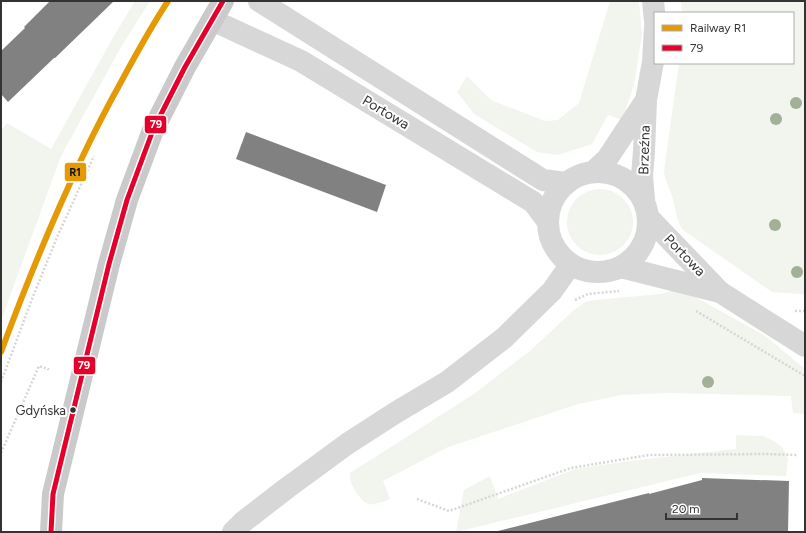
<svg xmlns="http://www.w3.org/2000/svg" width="806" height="533" viewBox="0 0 806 533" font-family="Figtree,sans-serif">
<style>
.green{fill:#f1f5ed}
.building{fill:#818181}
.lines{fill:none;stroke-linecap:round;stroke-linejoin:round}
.path{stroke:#d6d6d6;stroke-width:2.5;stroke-dasharray:2 2;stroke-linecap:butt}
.minor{stroke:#d7d7d7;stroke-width:22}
.major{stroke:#cacaca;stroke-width:22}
.bus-1-casing{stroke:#fff;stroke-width:8}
.bus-1{stroke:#e4002b;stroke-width:5}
.rail-1-casing{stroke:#fff;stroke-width:9}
.rail-1{stroke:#e39a05;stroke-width:6}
.tree{fill:#a2b095}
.bus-dot{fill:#333;stroke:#fff;stroke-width:1.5}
.labels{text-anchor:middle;stroke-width:4;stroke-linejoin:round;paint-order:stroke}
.bus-label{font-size:13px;fill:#333;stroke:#fff;text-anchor:end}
.street-label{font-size:14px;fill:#333;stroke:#fff}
.line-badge{stroke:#fff;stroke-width:1.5}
.badge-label{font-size:11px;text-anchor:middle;font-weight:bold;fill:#fff}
.pale-badge-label{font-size:11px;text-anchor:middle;font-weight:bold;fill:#111}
</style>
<rect width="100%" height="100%" fill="#fff"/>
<path class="green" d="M135,1H150L121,47L61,156L1,321V131L7,123L51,149L111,41Z
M610,1H639L642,34L634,85L622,120L608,115L592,144L558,155L537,152L474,114L457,92L467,76L491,100L545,121L558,120L579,103Z
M681,1H805V295L800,294L772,292L683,230C676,221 676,209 673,199C670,189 665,181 664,171L679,63H793V13H682Z
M567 222a33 33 0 1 1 66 0a33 33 0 1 1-66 0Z
M679,288L764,335L805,369V414L793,413L791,396L668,393L621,395L578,404L448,447L383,481L390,499C385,501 375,505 369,504C362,503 354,489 351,483C350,480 350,477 350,473L474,394L531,350L573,311L585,302L595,300L661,294Z
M736,435L763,436L774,441L783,448L788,459L786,476L700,473L456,532L464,490L490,476L498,499L575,469L629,461L736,449Z"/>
<path class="building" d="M50,1H114L55,58H54L8,102L1,94V51L25,28L24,27Z
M246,132L386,185L377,212L236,159Z
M702,478L789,481L788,532H494L649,493V494L702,480Z"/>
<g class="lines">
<path class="path" d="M575,300L588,294L619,291
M696,311L805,376
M795,311H805
M1,382L32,299L58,235L94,156
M1,453L39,366L48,369V370
M417,499L449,511L571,468L649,455L766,454L798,455"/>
<path class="minor" d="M259,1L543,180L566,183
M653,1L655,21
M212,20L301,61L533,202L548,222
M594,171L607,159L646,100
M548 222a50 50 0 1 1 100 0a50 50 0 1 1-100 0Z
M644,199L642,176L644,151L646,100L653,62L655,27
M649,218L720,292L805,346
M621,267L720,292
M233,532L243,522L287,488L347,444L395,413L447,382L504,338L552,291L571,264"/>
<path class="major" d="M51,532L53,494L109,264L127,200L153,130L185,67L223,1"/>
<g class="bus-1-casing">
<path id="bus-1" d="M51,532L53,494L109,264L127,200L153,130L185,67L223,1"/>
</g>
<use href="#bus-1" class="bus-1"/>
<g class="rail-1-casing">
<path id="rail-1" d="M1,352C35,260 73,168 121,82C136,54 151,27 168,1"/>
</g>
<use href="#rail-1" class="rail-1"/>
</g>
<g class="tree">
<circle cx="796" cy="103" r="6"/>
<circle cx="776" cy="119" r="6"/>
<circle cx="775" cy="225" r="6"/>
<circle cx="797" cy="272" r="6"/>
<circle cx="708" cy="382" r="6"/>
</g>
<circle class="bus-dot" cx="73" cy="410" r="3.5"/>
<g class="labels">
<g class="bus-label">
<text x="66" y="415">Gdyńska</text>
</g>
<g class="street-label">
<text transform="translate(386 112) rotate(31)" y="5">Portowa</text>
<text transform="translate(644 150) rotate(-88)" y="5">Brzeźna</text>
<text transform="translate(685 255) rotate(46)" y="5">Portowa</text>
</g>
</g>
<g class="line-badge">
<rect x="144" y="115" width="23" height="19" rx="4" fill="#e4002b"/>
<rect x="64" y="162" width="23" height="20" rx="4" fill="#e39a05"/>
<rect x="73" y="356" width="23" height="19" rx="4" fill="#e4002b"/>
</g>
<g class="badge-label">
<text x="156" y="128">79</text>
<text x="84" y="369">79</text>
</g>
<g class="pale-badge-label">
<text x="75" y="176">R1</text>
</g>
<rect width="806" height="533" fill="none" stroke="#333333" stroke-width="4"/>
<rect x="654" y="12" width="140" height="52" fill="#ffffff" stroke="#adadad"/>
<rect x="662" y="25" width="20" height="6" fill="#e39a05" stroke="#adadad"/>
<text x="690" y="32" font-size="12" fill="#333333">Railway R1</text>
<rect x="662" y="45" width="20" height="6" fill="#e4002b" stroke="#adadad"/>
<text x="690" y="52" font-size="12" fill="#333333">79</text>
<path d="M666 513v6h71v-6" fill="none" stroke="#333333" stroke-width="2"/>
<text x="672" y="513" font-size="12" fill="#333333" stroke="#ffffff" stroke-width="3" paint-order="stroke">20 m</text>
</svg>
